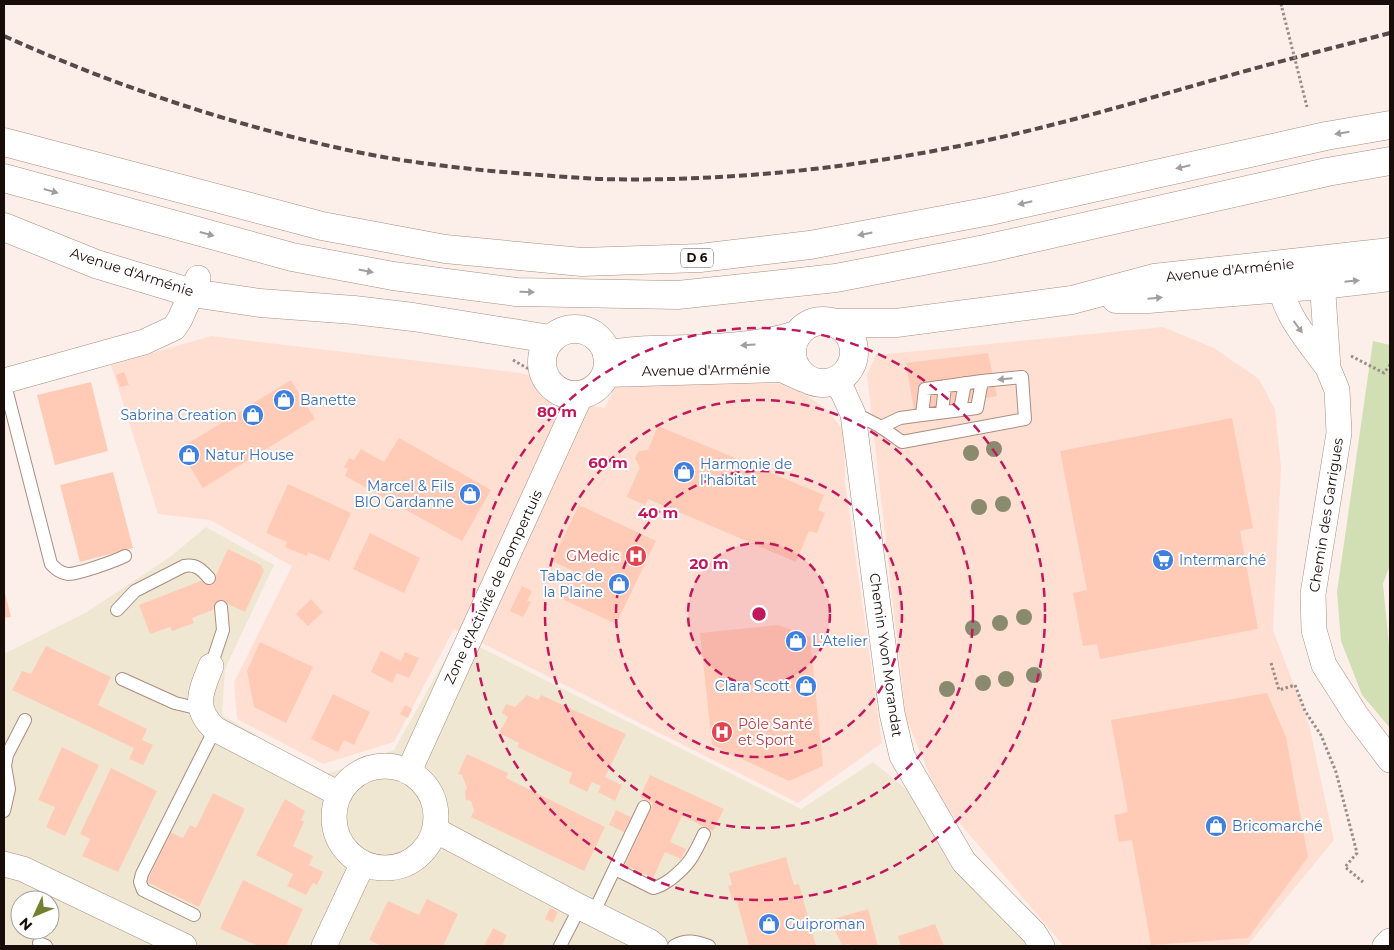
<svg xmlns="http://www.w3.org/2000/svg" width="1394" height="950" viewBox="0 0 1394 950" font-family="Montserrat,sans-serif">
<style>
.built{fill:#ffdfd2}
.industrial{fill:#f0e7d2;fill-rule:evenodd}
.green{fill:#d2dfb4}
.building{fill:#ffcbb6}
.lines{fill:none;stroke-linecap:round;stroke-linejoin:round}
.service-casing{stroke:#aa8d81;stroke-width:14}
.minor-casing{stroke:#aa8d81;stroke-width:26}
.tertiary-casing{stroke:#aa8d81;stroke-width:29}
.trunk-casing{stroke:#aa8d81;stroke-width:29}
.path{stroke:#998d87;stroke-width:3;stroke-dasharray:2.5 2.5;stroke-linecap:butt}
.service{stroke:#fff;stroke-width:12}
.minor{stroke:#fff;stroke-width:25}
.tertiary{stroke:#fff;stroke-width:28}
.trunk{stroke:#fff;stroke-width:28}
.rail{stroke:#564b46;stroke-width:4;stroke-dasharray:8 4;stroke-linecap:butt}
.path-bridge{stroke:#998d87;stroke-width:3;stroke-dasharray:2.5 2.5;stroke-linecap:butt}
.tree{fill:#8a8a6e}
.oneway{fill:#a39e9d}
.ring{fill:none;stroke:#c2185b;stroke-width:2.5;stroke-dasharray:9 6}
.labels{text-anchor:middle;stroke-width:4;stroke-linejoin:round;paint-order:stroke}
.shield{fill:#fff;stroke:#5d5653;stroke-width:1}
.shield-label{font-size:12px;font-weight:bold;fill:#180d09}
.street-label{font-size:14px;fill:#180d09;stroke:#fff}
.shop-label{font-size:14px;fill:#366cbe;stroke:#fff;text-anchor:start}
.health-label{font-size:14px;fill:#be3a42;stroke:#fff;text-anchor:end}
.centre{fill:#c2185b;stroke:#fff;stroke-width:2.5}
.ring-label{font-size:15px;text-anchor:middle;font-weight:bold;fill:#c2185b;stroke:#fff;stroke-width:4;stroke-linejoin:round;paint-order:stroke}
</style>
<rect width="100%" height="100%" fill="#fcefe9"/>
<path class="built" d="M1163,327L1214,348L1259,379L1275,409L1281,468L1273,630L1309,725L1334,840L1247,946H1064L940,800L906,718L867,375L876,355Z
M211,336L520,373L542,378L556,390L559,401L605,408L614,388L625,379L792,384L827,410L844,431L845,482L882,743L798,803L454,629L394,742L323,764L237,719L234,682L292,566L210,520L158,514L111,365Z"/>
<path class="industrial" d="M206,527L274,565L225,669L222,715L324,775L394,750L458,636L801,809L873,762L916,797L1043,946H4V654L87,612L170,557ZM20,900H50V930H20Z"/>
<path class="green" d="M1373,341L1390,345V565L1383,584L1390,656V728L1362,695L1341,641L1337,592Z"/>
<path class="building" d="M988,353L997,396L914,411L906,363Z
M124,372L129,385L120,387L116,375Z
M291,380L315,419L203,488L179,449Z
M91,382L108,451L55,465L37,395Z
M1232,418L1253,528L1240,531L1258,629L1100,659L1097,644L1083,646L1073,593L1087,590L1060,451Z
M658,426L824,495L818,510L825,513L817,533L809,531L796,562L648,499L645,505L627,497L640,467L635,458L639,451L648,450Z
M399,438L491,490L462,541L345,476L348,469L344,467L349,458L354,460L361,449L384,462Z
M113,472L133,548L80,562L60,485Z
M288,484L351,513L329,561L308,552L307,556L285,547L287,542L266,533Z
M579,505L656,541L616,624L560,598L573,571L552,561Z
M370,533L420,558L404,593L353,569Z
M228,549L261,565L264,571L245,612L228,604L192,618L194,623L172,631L170,627L150,634L139,605L216,575Z
M522,586L532,591L527,601L531,602L523,617L510,611Z
M4,589L11,617L4,618Z
M311,599L323,612L308,626L296,614Z
M778,625L810,637L823,766L789,781L712,745L700,633Z
M260,642L313,667L286,723L254,707L247,671Z
M46,646L111,677L98,705L147,729L142,740L153,745L143,765L129,759L134,748L12,690L22,671L31,674Z
M381,651L401,661L405,652L419,658L409,678L397,673L392,683L371,672Z
M1267,693L1286,737L1308,857L1248,938L1151,945L1132,840L1119,842L1114,815L1128,812L1111,720Z
M333,694L370,712L354,745L344,740L338,752L311,739Z
M527,695L538,700L541,695L626,734L605,777L622,785L615,801L598,792L601,786L592,782L587,792L569,783L572,773L517,747L519,743L499,733L508,717L502,713L506,704L515,707Z
M405,705L412,709L408,718L400,714Z
M62,747L99,765L65,836L46,827L55,807L38,800Z
M467,754L508,773L506,778L605,827L584,871L471,817L474,811L471,801L466,800L465,792L467,788L462,775L458,774Z
M111,768L157,791L118,872L82,856L90,839L80,834Z
M650,775L724,809L713,831L682,816L670,842L686,849L681,859L665,852L653,878L625,865L653,803L640,797Z
M213,793L245,809L199,907L147,882L170,832L183,838L190,825L196,828Z
M285,799L305,811L301,820L304,822L293,846L313,856L309,865L323,872L317,885L313,883L306,895L287,886L293,874L256,855Z
M616,810L631,817L624,832L609,825Z
M786,857L794,885L799,884L816,946H749L736,898L732,899L728,886L732,885L729,873Z
M243,880L303,909L286,946H258L220,929Z
M427,899L458,914L443,946H382L369,940L388,901L419,915Z
M550,908L558,912L553,923L545,919Z
M868,909L878,946H850L849,944L842,945L833,927V919Z
M935,924L944,946H901L898,936Z
M493,928L507,935L502,946H484Z"/>
<g class="lines">
<g class="service-casing">
<path id="service" d="M4,381L51,564C56,569 60,573 68,574C79,574 115,561 125,556
M960,410L965,383
M942,412L945,386
M853,414C874,421 884,429 902,442L1025,419L1022,377L982,381L925,389L922,415L900,418L881,427
M922,415L977,408L982,381
M117,610L135,591L184,566C196,564 201,569 209,578
M211,666L223,630L221,607
M122,679L175,703L200,709
M4,811L9,789L5,766L7,755L25,720
M615,869L653,888C660,887 665,883 671,879C691,863 693,856 704,834
M593,914L644,807
M194,915L143,890L140,882L142,874L215,729
M39,943L46,946
M560,946L580,907
M674,946C686,939 696,941 709,946"/>
</g>
<g class="minor-casing">
<path id="minor" d="M1277,270C1282,313 1304,335 1328,368L1321,264
M1328,368L1337,390L1339,433L1313,594L1314,630L1324,665L1356,715L1390,760
M4,381L144,342L174,328L180,319L198,278
M835,381L843,392L853,414L892,713L902,756L964,862L1034,933L1042,946
M211,666C201,691 192,708 215,729L339,794
M334 817a51 51 0 1 1 102 0a51 51 0 1 1-102 0Z
M409,771L577,403
M435,830L580,907L650,942L655,946
M4,864L23,869L184,946
M324,946L363,863
M1385,946L1390,941"/>
</g>
<g class="tertiary-casing">
<path id="tertiary" d="M4,227L96,264L192,293L260,303L354,310L413,317L550,339
M1116,299H1148L1322,285L1390,277
M792 352a31 31 0 1 1 62 0a31 31 0 1 1-62 0Z
M835,323H896L1072,300L1154,278L1390,252
M542 362a33 33 0 1 1 66 0a33 33 0 1 1-66 0Z
M607,355C634,349 661,350 688,349C725,348 761,346 796,335
M606,373L782,368L804,378"/>
</g>
<g class="trunk-casing">
<path id="trunk" d="M4,142L322,226L445,249L582,262L700,258L810,245L990,211L1326,136L1390,125
M4,178L292,257L393,276L516,292L678,295L836,278L985,249L1327,172L1390,161"/>
</g>
<path class="path" d="M1281,4L1282,8
M1351,356L1384,373L1390,365
M513,360L548,380
M1271,663L1279,690L1295,685L1305,711L1321,735L1336,772L1357,853L1345,867L1363,882"/>
<use href="#service" class="service"/>
<use href="#minor" class="minor"/>
<use href="#tertiary" class="tertiary"/>
<use href="#trunk" class="trunk"/>
<path class="rail" d="M4,36C113,85 226,123 343,149C391,160 442,166 491,171C527,174 563,177 598,179C717,182 838,170 954,147C1048,129 1139,101 1231,75C1284,60 1337,47 1390,33"/>
<path class="path-bridge" d="M1282,8L1307,107"/>
</g>
<g class="tree">
<circle cx="994" cy="449" r="8"/>
<circle cx="971" cy="453" r="8"/>
<circle cx="1003" cy="504" r="8"/>
<circle cx="979" cy="507" r="8"/>
<circle cx="1024" cy="617" r="8"/>
<circle cx="1000" cy="623" r="8"/>
<circle cx="973" cy="628" r="8"/>
<circle cx="1034" cy="675" r="8"/>
<circle cx="1006" cy="679" r="8"/>
<circle cx="983" cy="683" r="8"/>
<circle cx="947" cy="689" r="8"/>
</g>
<defs><path id="oneway-solid" d="M-6-.8H1V-3.2L6.5 0L1 3.2V.8H-6Z" transform="scale(1.25)"/></defs>
<g class="oneway">
<use href="#oneway-solid" transform="translate(1342 133) rotate(171)"/>
<use href="#oneway-solid" transform="translate(1183 167) rotate(167)"/>
<use href="#oneway-solid" transform="translate(51 191) rotate(16)"/>
<use href="#oneway-solid" transform="translate(1025 203) rotate(167)"/>
<use href="#oneway-solid" transform="translate(207 234) rotate(15)"/>
<use href="#oneway-solid" transform="translate(865 234) rotate(169)"/>
<use href="#oneway-solid" transform="translate(366 271) rotate(11)"/>
<use href="#oneway-solid" transform="translate(1352 281) rotate(-6)"/>
<use href="#oneway-solid" transform="translate(527 292) rotate(1)"/>
<use href="#oneway-solid" transform="translate(1155 298) rotate(-5)"/>
<use href="#oneway-solid" transform="translate(1298 327) rotate(54)"/>
<use href="#oneway-solid" transform="translate(748 345) rotate(176)"/>
<use href="#oneway-solid" transform="translate(1005 379) rotate(175)"/>
</g>
<circle cx="759" cy="614" r="71" fill="#c2185b" fill-opacity=".12"/>
<g class="ring">
<circle cx="759" cy="614" r="71"/>
<circle cx="759" cy="614" r="143"/>
<circle cx="759" cy="614" r="214"/>
<circle cx="759" cy="614" r="286"/>
</g>
<defs>
<g id="shop-disc" transform="scale(1.125)"><circle r="9.5" fill="#3f7fe0" stroke="#fff"/><path d="M-5-2.5h2.3a2.7 3.5 0 0 1 5.4 0H5L5.5 6h-11ZM-1.5-2.5h3a1.5 2.3 0 0 0-3 0Z" fill="#fff"/></g>
<g id="hospital-disc" transform="scale(1.125)"><circle r="9.5" fill="#e0444e" stroke="#fff"/><path d="M-5-5h3v3.5h4V-5h3V5h-3V1.5h-4V5h-3Z" fill="#fff"/></g>
<g id="supermarket-disc" transform="scale(1.125)"><circle r="9.5" fill="#3f7fe0" stroke="#fff"/><path d="M-6-5.5h2.5l.6 2H6L4.5 2H-2.5L-4.4-4H-6ZM-1.5 3.2a1.3 1.3 0 1 0 .1 0ZM3 3.2a1.3 1.3 0 1 0 .1 0Z" fill="#fff"/></g>
</defs>
<g fill-rule="evenodd">
<use href="#shop-disc" x="284" y="400"/>
<use href="#shop-disc" x="253" y="415"/>
<use href="#shop-disc" x="189" y="455"/>
<use href="#shop-disc" x="684" y="472"/>
<use href="#shop-disc" x="470" y="494"/>
<use href="#hospital-disc" x="636" y="556"/>
<use href="#supermarket-disc" x="1163" y="560"/>
<use href="#shop-disc" x="619" y="584"/>
<use href="#shop-disc" x="796" y="641"/>
<use href="#shop-disc" x="806" y="686"/>
<use href="#hospital-disc" x="722" y="732"/>
<use href="#shop-disc" x="1216" y="826"/>
<use href="#shop-disc" x="769" y="924"/>
</g>
<g class="labels">
<rect class="shield" x="681" y="248.5" width="32" height="19" rx="4"/>
<g class="shield-label">
<text x="697" y="262">D 6</text>
</g>
<g class="street-label">
<text transform="translate(1230 270) rotate(-6)" y="5">Avenue d'Arménie</text>
<text transform="translate(132 272) rotate(18)" y="5">Avenue d'Arménie</text>
<text transform="translate(706 370) rotate(-1)" y="5">Avenue d'Arménie</text>
<text transform="translate(1326 515) rotate(-81)" y="5">Chemin des Garrigues</text>
<text transform="translate(493 587) rotate(-65)" y="5">Zone d'Activité de Bompertuis</text>
<text transform="translate(886 655) rotate(82)" y="5">Chemin Yvon Morandat</text>
</g>
<g class="shop-label">
<text x="300" y="405">Banette</text>
<text x="237" y="420" text-anchor="end">Sabrina Creation</text>
<text x="205" y="460">Natur House</text>
<text x="700" y="469">Harmonie de<tspan x="700" dy="16">l'habitat</tspan></text>
<text x="454" y="491" text-anchor="end">Marcel &amp; Fils<tspan x="454" dy="16">BIO Gardanne</tspan></text>
<text x="1179" y="565">Intermarché</text>
<text x="603" y="581" text-anchor="end">Tabac de<tspan x="603" dy="16">la Plaine</tspan></text>
<text x="812" y="646">L'Atelier</text>
<text x="790" y="691" text-anchor="end">Clara Scott</text>
<text x="1232" y="831">Bricomarché</text>
<text x="785" y="929">Guiproman</text>
</g>
<g class="health-label">
<text x="620" y="561">GMedic</text>
<text x="738" y="729" text-anchor="start">Pôle Santé<tspan x="738" dy="16">et Sport</tspan></text>
</g>
</g>
<circle cx="759" cy="614" r="8" class="centre"/>
<g class="ring-label">
<text x="557" y="417">80 m</text>
<text x="608" y="468">60 m</text>
<text x="658" y="518">40 m</text>
<text x="709" y="569">20 m</text>
</g>
<rect width="1394" height="950" fill="none" stroke="#180d09" stroke-width="10"/>
<g transform="translate(35 915) rotate(226)"><circle r="24" fill="#ffffff" stroke="#a39e9d"/>
<path d="M0-4L9 19L0 12L-9 19Z" fill="#72812f"/>
<text y="-8" font-size="14" font-weight="bold" text-anchor="middle" fill="#180d09">N</text>
</g>
</svg>
